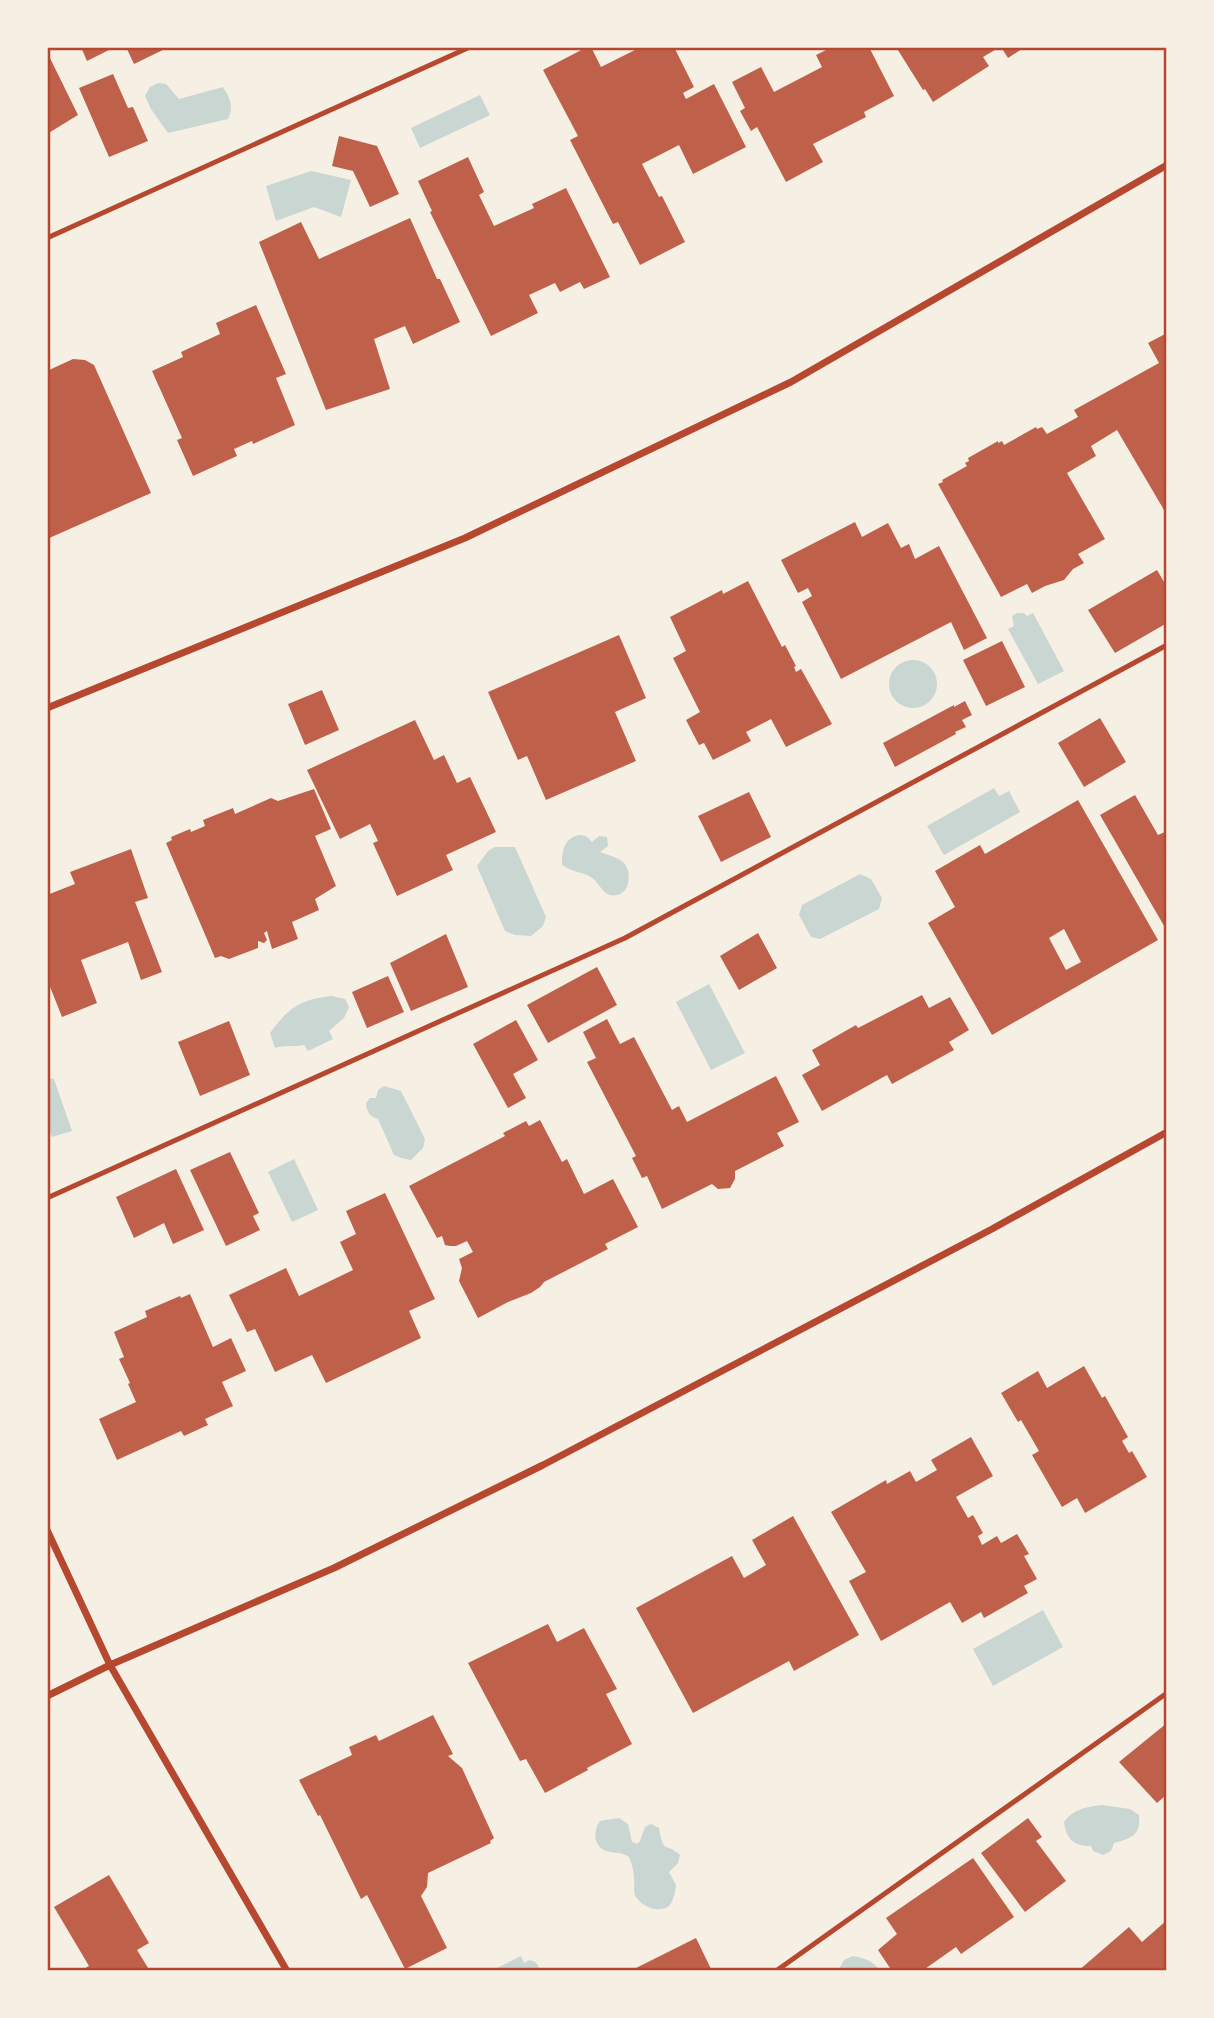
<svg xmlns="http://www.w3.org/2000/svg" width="1214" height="2018" viewBox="0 0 1214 2018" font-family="'Exo 2',sans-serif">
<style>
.water{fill:#c9d6d2}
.building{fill:#bf614a;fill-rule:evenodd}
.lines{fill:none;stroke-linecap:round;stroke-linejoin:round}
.service{stroke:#b5482f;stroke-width:5}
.minor{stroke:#b5482f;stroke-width:7}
.neatline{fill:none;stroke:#b5482f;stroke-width:2.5}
</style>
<rect width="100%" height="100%" fill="#f6efe4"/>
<path class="water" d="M158,83L166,84L179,99L223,87C230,98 234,107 228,119L168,133L151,109L145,96L150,87Z
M480,95L490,115L420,148L411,128Z
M311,171L351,180L341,217L314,207L276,221L266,186Z
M1017,613H1024L1027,616L1033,613L1064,671L1038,684L1008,629L1014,626L1012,616Z
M889 684a24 24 0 1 1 48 0a24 24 0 1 1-48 0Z
M994,788L999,796L1009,791L1020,812L944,855L927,826Z
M579,835L586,836L592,842L599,836L607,837L608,846L600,852C608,855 618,857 624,863C632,872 630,893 617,895C603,898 601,884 592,878C585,872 573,873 562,865C562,851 564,838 579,835Z
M495,847H515L546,917L543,926L531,936L515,935L505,931L477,866L488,851Z
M860,874L871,879L882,898L879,909L820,939L811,937L799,915L802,905Z
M709,984L745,1053L711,1070L676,1002Z
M332,996L345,999L349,1007L344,1018L329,1031L333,1039L308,1051L304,1045C294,1047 284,1045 275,1048L270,1033C288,1008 301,999 332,996Z
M47,1078L54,1079L72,1131L52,1137L47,1124Z
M384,1086L401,1091L425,1139L423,1148L411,1160L401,1158L394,1155L378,1119C369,1116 367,1112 366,1103L370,1098H376L378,1090Z
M294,1159L318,1210L292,1222L268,1172Z
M1043,1610L1063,1647L993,1686L973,1649Z
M1102,1805L1130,1809L1139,1815C1141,1836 1131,1838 1114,1843L1111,1851L1103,1855L1093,1851L1091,1846C1074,1846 1066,1839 1064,1822C1073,1809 1086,1807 1102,1805Z
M619,1818L628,1824L632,1842L637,1844L640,1841L645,1827L651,1824L659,1828C664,1856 665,1841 680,1855L678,1863L669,1872L676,1885C675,1892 674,1900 669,1906C658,1914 640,1906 635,1895C633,1890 635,1884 634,1879C634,1871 632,1864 629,1857C620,1851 615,1854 606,1851C593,1846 593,1831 600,1821Z
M521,1956L524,1963L530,1960C536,1962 539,1964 539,1971H491Z
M853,1956C864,1958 874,1961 880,1971H838L844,1960Z"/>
<path class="building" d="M81,47H115L87,61Z
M126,47H169L134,64Z
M587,47H591L601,67L641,47H674L694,87L683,93L686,99L714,84L746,147L693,174L679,145L642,164L659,197L662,196L685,242L640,265L618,222L613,224L570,140L578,136L543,70Z
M827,47H869L894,96L864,112L866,117L813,144L823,162L786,182L757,127L751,131L740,111L745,108L732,82L761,67L774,92L822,67L816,55L826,50L825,48Z
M896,47H1000L983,57L989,66L933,102L925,89L923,90Z
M1001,47H1025L1008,58Z
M47,52L78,115L47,134Z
M113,74L128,108L133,107L148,141L109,157L79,88Z
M339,136L377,146L399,194L370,207L353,171L332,166Z
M468,157L484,192L479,195L494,226L534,208L532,204L566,188L610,277L584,289L580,282L560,292L555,283L529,295L538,313L491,336L430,212L432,211L418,181Z
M410,218L437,279H440L460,322L413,344L405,326L374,339L390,389L326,410L259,242L301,222L319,259Z
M256,305L286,374L276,378L295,425L253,444L252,441L234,449L237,456L193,476L177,440L182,438L152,371L183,357L181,352L220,334L216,323Z
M1167,333V515L1117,430L1091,446L1096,456L1067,473L1105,539L1078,554L1084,563L1073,569L1064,580L1045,586L1032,593L1027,584L1001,597L938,484L943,482L942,480L967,466L965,463L969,461L968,458L998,441V443L1002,441L1004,445L1036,427L1037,429L1042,427L1047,434L1078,417L1074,410L1159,363L1148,343Z
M73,359L85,360L94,365L151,493L47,539V371Z
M855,522L862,537L888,523L901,548L909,544L915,559L939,546L987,638L964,650L951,622L841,679L802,602L812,596L808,588L798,593L781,560Z
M1157,570L1167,587V623L1115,653L1088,610Z
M748,581L782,647L785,645L796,666L794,667L796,672L801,669L832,724L786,747L771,719L746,732L751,741L713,760L704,743L699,745L686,720L700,712L673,658L686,651L670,617L722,590L723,594Z
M619,635L646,698L615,712L636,761L546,800L527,756L518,760L488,692Z
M1002,641L1025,687L986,706L963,660Z
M322,690L339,730L305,745L288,704Z
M965,701L972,715L962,720L966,727L955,732L956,734L895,767L883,743L954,705V707Z
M1100,718L1126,762L1084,787L1058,743Z
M415,720L434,760L444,755L457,783L470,777L496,832L446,855L453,870L397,896L373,843L378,841L370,824L340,839L307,770Z
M314,789L331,829L315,836L336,886L315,899L319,910L292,922L298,939L272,949L267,931L264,933L267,940L264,943L258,941V948L229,959L221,956L215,958L166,843L172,840L171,837L190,829L191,832L205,826L203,820L233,808L235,814L271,798L278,801Z
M749,792L771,837L721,862L698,816Z
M1135,795L1158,835L1167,831V931L1100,815Z
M1078,800L1158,940L992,1035L928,923L955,907L935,871L980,845L985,854ZM1064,929L1081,962L1066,970L1049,938Z
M131,849L148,898L135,902L162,972L141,980L128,942L81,960L97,1003L62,1017L47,979V895L75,884L70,872Z
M758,933L777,968L739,990L720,956Z
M446,934L468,987L411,1011L390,963Z
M597,967L617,1005L548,1043L527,1005Z
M388,976L404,1012L367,1028L352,992Z
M922,995L929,1008L950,997L969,1030L949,1042L954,1050L892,1084L887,1075L822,1111L802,1075L820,1065L812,1050L856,1025L858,1028Z
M607,1019L620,1044L634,1037L672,1110L679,1106L687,1122L776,1076L799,1122L777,1133L784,1146L735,1171V1179L730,1188L718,1189L712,1184L662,1209L647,1176L642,1178L632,1158L636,1156L587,1062L596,1058L583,1032Z
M516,1020L538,1060L513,1074L526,1098L508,1108L473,1044Z
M229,1021L250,1075L200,1096L178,1042Z
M540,1120L562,1162L567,1159L584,1194L613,1179L638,1227L605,1244L608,1249L544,1282L540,1287L531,1293L508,1302L478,1318L459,1281L462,1268L459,1259L473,1252L467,1241L456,1246H450L445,1245L442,1236L437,1238L409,1186L505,1136L503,1133L526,1121L529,1126Z
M230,1152L259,1213L253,1216L260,1230L226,1246L190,1170Z
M176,1169L204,1230L173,1244L164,1223L134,1238L116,1197Z
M385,1193L435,1299L409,1311L421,1338L326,1383L312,1355L275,1372L255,1329L247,1332L229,1295L286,1268L299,1296L353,1270L340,1242L356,1234L346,1211Z
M190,1294L213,1347L231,1338L246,1371L222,1382L233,1406L205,1419L208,1425L184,1436L181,1431L117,1460L99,1419L136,1402L128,1384L130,1383L119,1359L124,1357L114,1332L147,1317L145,1311L180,1296L181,1298Z
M1084,1366L1102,1398L1105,1396L1128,1437L1122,1441L1129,1453L1132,1451L1147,1477L1085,1513L1077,1498L1062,1507L1032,1455L1039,1451L1021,1420L1018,1422L1001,1393L1038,1371L1047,1388Z
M971,1437L993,1476L956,1497L968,1518L973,1515L983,1533L978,1536L982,1545L997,1536L1001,1543L1017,1534L1029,1554L1024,1556L1037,1579L1024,1586L1028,1593L984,1618L981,1612L962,1623L950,1602L881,1641L849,1581L866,1572L831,1512L886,1480L887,1484L910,1471L916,1482L937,1470L931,1460Z
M793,1516L859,1635L794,1671L789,1661L693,1713L636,1608L732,1556L744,1578L766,1565L752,1540Z
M548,1624L557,1642L584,1628L617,1689L606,1694L632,1744L587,1768L588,1770L545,1793L526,1759L520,1761L468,1663Z
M433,1715L453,1754L448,1756L462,1768L494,1838L490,1841L491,1843L428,1873L427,1887L421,1896L447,1948L405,1969L367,1895L361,1899L320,1815L318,1816L299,1780L352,1755L349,1747L376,1735L379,1741Z
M1167,1723V1800L1164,1797L1157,1803L1119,1762Z
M1028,1818L1042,1837L1036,1841L1066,1881L1025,1912L981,1853Z
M973,1858L1014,1917L961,1954L956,1947L922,1971H892L878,1950L897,1934L886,1918Z
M109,1875L149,1943L137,1950L150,1971H80L89,1966L54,1907Z
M1167,1920V1971H1078L1129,1927L1142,1942Z
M696,1938L712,1971H630Z"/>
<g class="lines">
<path class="service" d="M47,238L470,47
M47,1198L625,938L1167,645
M776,1971L1167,1693"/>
<path class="minor" d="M47,708L465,538L791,382L1167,165
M47,1530L110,1665L287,1971
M47,1696L110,1665L334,1568L543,1465L992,1229L1167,1132"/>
</g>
<rect width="1214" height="2018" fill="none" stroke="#f6efe4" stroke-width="98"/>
<rect x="49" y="49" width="1116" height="1920" class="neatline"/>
</svg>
